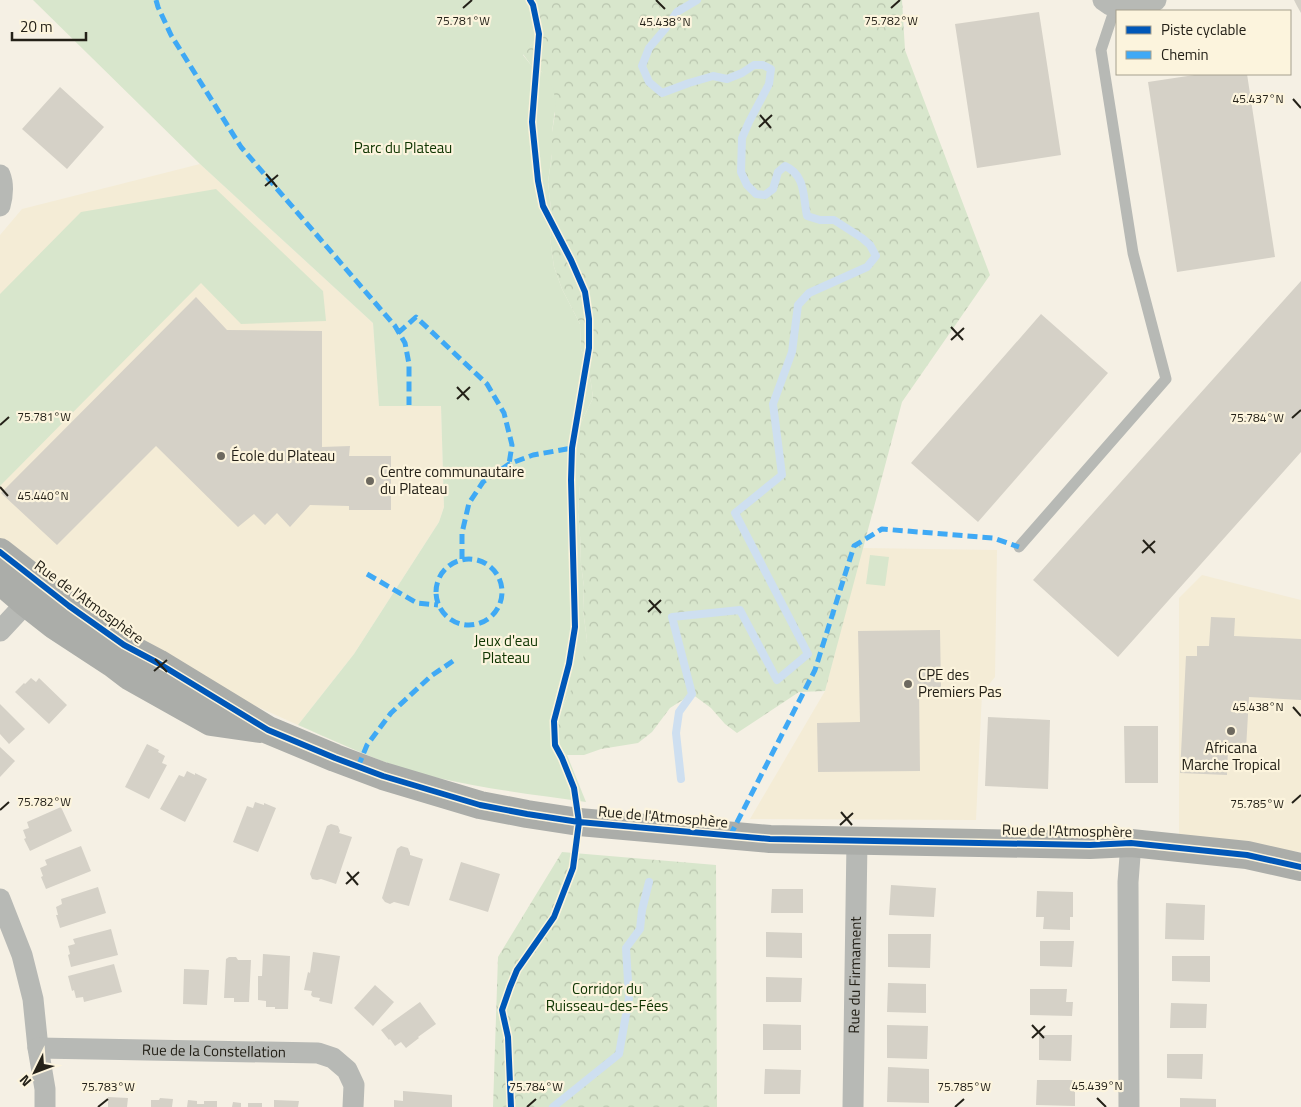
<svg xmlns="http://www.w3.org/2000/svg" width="1301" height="1107" viewBox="0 0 1301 1107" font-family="'Titillium Web',sans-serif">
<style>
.built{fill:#f4ecd6}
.forest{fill:url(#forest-crowns)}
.green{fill:#d8e6cc}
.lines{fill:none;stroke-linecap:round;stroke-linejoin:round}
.stream{stroke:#cedff0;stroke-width:8}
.building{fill:#d5d1c7}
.lane{stroke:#b7b9b5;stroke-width:11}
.street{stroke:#b7b9b5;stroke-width:21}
.secondary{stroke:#abada9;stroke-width:28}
.quiet{stroke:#3fa9f5;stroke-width:5;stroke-dasharray:10 5;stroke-linecap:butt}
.cycleway-casing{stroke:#fcf4dd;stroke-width:9}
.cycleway{stroke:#0057b8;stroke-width:6}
.ticks{fill:none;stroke:#242118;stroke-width:2}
.poi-dot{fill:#6d695f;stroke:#fcf4dd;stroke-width:2}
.labels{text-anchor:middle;stroke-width:4.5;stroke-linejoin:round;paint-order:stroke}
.park-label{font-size:15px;fill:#0e3400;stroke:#fcf4dd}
.poi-label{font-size:15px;fill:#242118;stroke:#fcf4dd;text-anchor:start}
.street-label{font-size:15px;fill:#242118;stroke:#fcf4dd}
.ticks-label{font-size:12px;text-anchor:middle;fill:#242118;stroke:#fcf4dd;stroke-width:4.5;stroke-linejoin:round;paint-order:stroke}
</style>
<defs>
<pattern id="forest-crowns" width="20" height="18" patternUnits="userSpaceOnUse" patternTransform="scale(1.25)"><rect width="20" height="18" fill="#d8e6cc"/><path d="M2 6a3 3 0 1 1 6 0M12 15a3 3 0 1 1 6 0" fill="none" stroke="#b9c5ae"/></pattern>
</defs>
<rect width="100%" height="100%" fill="#f5f0e4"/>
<path class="built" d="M200,164L373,323L379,405H441L444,507L439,522L354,654L298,725L184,674L0,545V235L22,209Z
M862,548L997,550L995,677L982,693L976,820L750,819L825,691Z
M1202,575L1301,600V852L1179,840V598Z"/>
<path class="forest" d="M525,0H902L905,50L990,275L902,402L825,691L799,692L737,733L725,724L711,708L692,694L670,708L652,732L638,743L601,749L584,755H567L554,746L555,724L567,698L587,640L583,610L584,587L581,564L580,535L578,512L580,485V425L593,398L589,368L581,349L580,324L562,289L554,267L550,238L552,219L548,182L552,154V132L555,114L542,72L531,65L523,54L535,40L539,27Z
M562,852L716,865L717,1107H493L498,957Z"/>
<path class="green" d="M33,0H525L539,27L535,40L523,55L531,65L542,72L553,88L556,103L552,132V154L548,182L552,219L550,238L554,267L562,289L580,324L581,349L589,368L593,398L580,425V485L578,512L580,535L581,564L584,587L583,610L587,640L580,673L567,698L555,724L554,746L567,755L586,802C536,795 486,789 438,778C389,767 344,745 298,725L354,654L439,522L444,507L441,406H379L373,323L200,164Z
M216,189L323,291L326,321L241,324L201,283L0,486V294L81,212Z
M870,555L889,557L885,586L866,584Z"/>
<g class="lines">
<path class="stream" d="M681,779L676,733L679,712L692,694L672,617L740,610L777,680L808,654L735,513L782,475L773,404L792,352L798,305L809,293L867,267L876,256L870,245L862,238L834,220H820L807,216C803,198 806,175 785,166L778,172L773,189L765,195L756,194L747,185L741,172L742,138L749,122L769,84L771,69L763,65H754L742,73L727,79L713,76L689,83L662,93L649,82L642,66L649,48L665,29L677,12L697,0
M553,1107L619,1054L629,998L626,948L640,929L642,910L649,882"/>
</g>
<path class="building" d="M1294,0H1301V13L1297,6Z
M1039,12L1061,155L977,168L955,24Z
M1201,74H1247L1275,257L1177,272L1148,82Z
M60,87L104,127L67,169L22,129Z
M1301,281V452L1118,657L1033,580Z
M196,297L227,330L322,331V447L350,446L349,456H391V510H349V506L310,505L290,527L277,513L265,525L254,514L238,527L156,446L57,545L1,493Z
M1041,314L1108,373L978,522L911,463Z
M1211,617L1235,618L1234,636L1301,639V700L1249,697L1246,749L1228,748L1227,775L1180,773L1186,656H1197V646H1209Z
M940,630L941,688H919L920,771L818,772L817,723L860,722L858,631Z
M31,678L36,682L39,678L67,705L49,724L15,692L24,683L25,684Z
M0,704L25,729L9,744L0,734Z
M988,717L1050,720L1048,789L985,786Z
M1124,726H1158V783H1125Z
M147,744L159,750L158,752L165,756L162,763L167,765L149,799L125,787Z
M0,747L15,761L0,777Z
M187,771L195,775V773L207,779L185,822L160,809L179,775L184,777Z
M255,802L264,805V803L276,808L258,852L233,842L247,806L253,808Z
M61,807L72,831L30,851L24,839L26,838L23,830L29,828L27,822Z
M331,824L338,826L340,831L339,833L352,837L336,884L321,879L317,880L312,879L310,874L327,826Z
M81,846L91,871L46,889L41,877L43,876L40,868L47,865L45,860Z
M401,846L408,848L410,853V855L423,859L409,906L394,902L390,904L385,902L382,898L397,849Z
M461,862L500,874L488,912L449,900Z
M891,885L936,888L934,917L889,915Z
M98,887L106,913L60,928L56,915H58L56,907L62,904L61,899Z
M772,889H803V913H771Z
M1037,891L1073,892V917H1070V930L1043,929L1044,917H1036Z
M1166,903L1205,905L1204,940L1165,939Z
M111,929L118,955L71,967L68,955L70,954L68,946L75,944L73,939Z
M766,932L802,933V958L766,957Z
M888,934H931L930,968L888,967Z
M1040,941H1074L1072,967L1040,966Z
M313,952L340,956L332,1004L319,1001L320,998L313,997L311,995L312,991L304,990L308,972L310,973Z
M263,954L290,956L288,1009H275V1007H266V1001L258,1000V976H262Z
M1172,956H1210V982L1172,981Z
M229,957H236L238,960H251L249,1002H234V998H224L226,959Z
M114,964L122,992L84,1002L83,997L76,998L74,990L72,991L68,976Z
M184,969L209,970L207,1005L183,1004Z
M766,977L802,978L801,1002H766Z
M888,983L926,984V1013L887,1012Z
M375,985L394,1002L373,1026L354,1008Z
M1030,989H1067L1066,1002H1073L1072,1016L1030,1015Z
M420,1002L436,1024L418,1037L419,1038L406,1048L401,1042L395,1046L390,1039L389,1040L381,1030Z
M1171,1003L1207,1004L1206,1028H1170Z
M763,1024L801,1025V1050H763Z
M887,1025L928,1026L927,1059L887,1058Z
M1039,1035H1072L1071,1061L1039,1060Z
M1167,1054H1203L1202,1079L1167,1078Z
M888,1067L929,1069V1103L887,1102Z
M765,1069L801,1070L800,1094H764Z
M1037,1080H1075V1106L1036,1105Z
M403,1091L452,1095V1107H394V1100L403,1101Z
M108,1097L128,1098L127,1107H108Z
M160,1098L173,1099L172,1107H151V1100H159Z
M1180,1098L1216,1099V1107H1180Z
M188,1100L197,1101V1104H204V1101H217V1107H187Z
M274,1100L299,1101L298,1107H274Z
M233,1102L241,1103V1107H232Z
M248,1103H262V1107H248Z"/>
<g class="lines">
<path class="lane" d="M1019,547L1166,379L1133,253L1101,50L1115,8"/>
<g class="street">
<path d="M1103,0C1119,13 1140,13 1156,0"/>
<path d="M0,175C4,185 3,195 0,206"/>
<path d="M0,631L26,603L34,592"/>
<path d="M0,899L22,955L33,999L38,1048L45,1089V1107"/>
<path id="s1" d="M38,1048L318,1053L333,1058L347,1070L354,1085L353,1107"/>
<path id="s2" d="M853,1107L857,841"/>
<path d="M1129,1107L1128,882L1131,843"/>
</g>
<path class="secondary" d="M0,552L69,606L124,645L158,663L268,730L335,758L383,776L480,805L527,814L579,822L770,839L1090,845L1131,843L1247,855L1301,867
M0,581L26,603L54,625L112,663L129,676L211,722L260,729"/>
<path class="quiet" d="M156,0L158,7L171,35L241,147L395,326L405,343L409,364V405
M398,333L416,317L487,384L504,413L512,445L509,464
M436 592a33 33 0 1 1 66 0a33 33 0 1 1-66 0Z
M462,559V533L469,503L483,482L509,464L533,455L572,448
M367,574L417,603L438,605
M358,767L367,745L391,713L431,676L453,661
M730,836L815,670L854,546L882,529L993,538L1019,547"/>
<g class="cycleway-casing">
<path id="cycleway" d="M0,552L69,606L124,645L158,663L268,730L335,758L383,776L480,805L527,814L579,822L770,839L1090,845L1131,843L1247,855L1301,867
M511,1107L508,1037L502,1010L510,987L517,970L554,917L573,868L579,822L574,788L562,758L555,745L554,721L569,664L575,627L571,480L572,448L589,348V319L585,292L571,260L543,206L538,181L532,122L539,34L533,5L530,0"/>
</g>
<use href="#cycleway" class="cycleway"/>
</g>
<path class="ticks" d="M656,0L665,9M463,8L472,0M891,8L900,0M1293,99L1301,108M760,115L771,128M759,127L772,115M266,174L277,187M265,186L278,175M951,327L963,340M951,340L964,328M457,387L469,400M457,399L470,387M1292,418L1301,410M0,425L9,417M0,487L8,496M1143,540L1155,553M1142,553L1155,541M649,600L661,613M648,612L661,600M155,659L167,672M154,671L167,660M1293,707L1301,716M1292,803L1301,795M0,810L9,802M841,812L852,825M840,825L853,813M347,872L358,885M346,884L359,872M1032,1025L1044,1038M1032,1038L1045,1026M1097,1098L1106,1107M98,1107L108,1099M527,1107L536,1099M955,1107L964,1099"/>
<g class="poi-dot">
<circle cx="221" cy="456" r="5"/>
<circle cx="370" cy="481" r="5"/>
<circle cx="908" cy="684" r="5"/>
<circle cx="1231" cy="731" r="5"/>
</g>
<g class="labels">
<g class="park-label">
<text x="403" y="153">Parc du Plateau</text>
<text x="506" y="646">Jeux d'eau<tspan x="506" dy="17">Plateau</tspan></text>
<text x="607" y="994">Corridor du<tspan x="607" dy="17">Ruisseau-des-Fées</tspan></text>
</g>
<g class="poi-label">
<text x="231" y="461">École du Plateau</text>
<text x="380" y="477">Centre communautaire<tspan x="380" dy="17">du Plateau</tspan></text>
<text x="918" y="680">CPE des<tspan x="918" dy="17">Premiers Pas</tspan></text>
<text x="1231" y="753" text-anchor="middle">Africana<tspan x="1231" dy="17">Marche Tropical</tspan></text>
</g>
<g class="street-label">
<text transform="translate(89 602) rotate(36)" y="5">Rue de l'Atmosphère</text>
<text transform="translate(663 817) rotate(5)" y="5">Rue de l'Atmosphère</text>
<text transform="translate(1067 831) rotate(1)" y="5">Rue de l'Atmosphère</text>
<text dy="5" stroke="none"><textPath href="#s2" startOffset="132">Rue du Firmament</textPath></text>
<text dy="5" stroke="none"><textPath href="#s1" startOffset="176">Rue de la Constellation</textPath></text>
</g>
</g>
<g class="ticks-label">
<text x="463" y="25">75.781°W</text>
<text x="891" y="25">75.782°W</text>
<text x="665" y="26">45.438°N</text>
<text x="1258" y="103">45.437°N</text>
<text x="44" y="421">75.781°W</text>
<text x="1257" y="422">75.784°W</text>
<text x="43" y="500">45.440°N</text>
<text x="1258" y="711">45.438°N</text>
<text x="44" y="806">75.782°W</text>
<text x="1257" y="808">75.785°W</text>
<text x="1097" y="1090">45.439°N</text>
<text x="108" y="1091">75.783°W</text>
<text x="536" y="1091">75.784°W</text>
<text x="964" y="1091">75.785°W</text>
</g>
<rect x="1116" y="10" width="175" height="65" fill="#fcf4dd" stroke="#a6a08e"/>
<rect x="1126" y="26" width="25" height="8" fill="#0057b8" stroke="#a6a08e"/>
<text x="1161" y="35" font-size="15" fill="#242118">Piste cyclable</text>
<rect x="1126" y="51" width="25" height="8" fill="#3fa9f5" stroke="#a6a08e"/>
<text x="1161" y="60" font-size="15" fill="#242118">Chemin</text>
<g transform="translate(35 1072) rotate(228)" stroke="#fcf4dd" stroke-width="4" paint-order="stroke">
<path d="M0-4L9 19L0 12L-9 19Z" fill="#242118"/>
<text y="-8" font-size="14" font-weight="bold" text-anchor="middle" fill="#242118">N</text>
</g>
<path d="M12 32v8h74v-8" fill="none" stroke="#242118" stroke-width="2.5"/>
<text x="20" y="32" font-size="15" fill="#242118" stroke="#fcf4dd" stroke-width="4" paint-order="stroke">20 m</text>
</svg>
